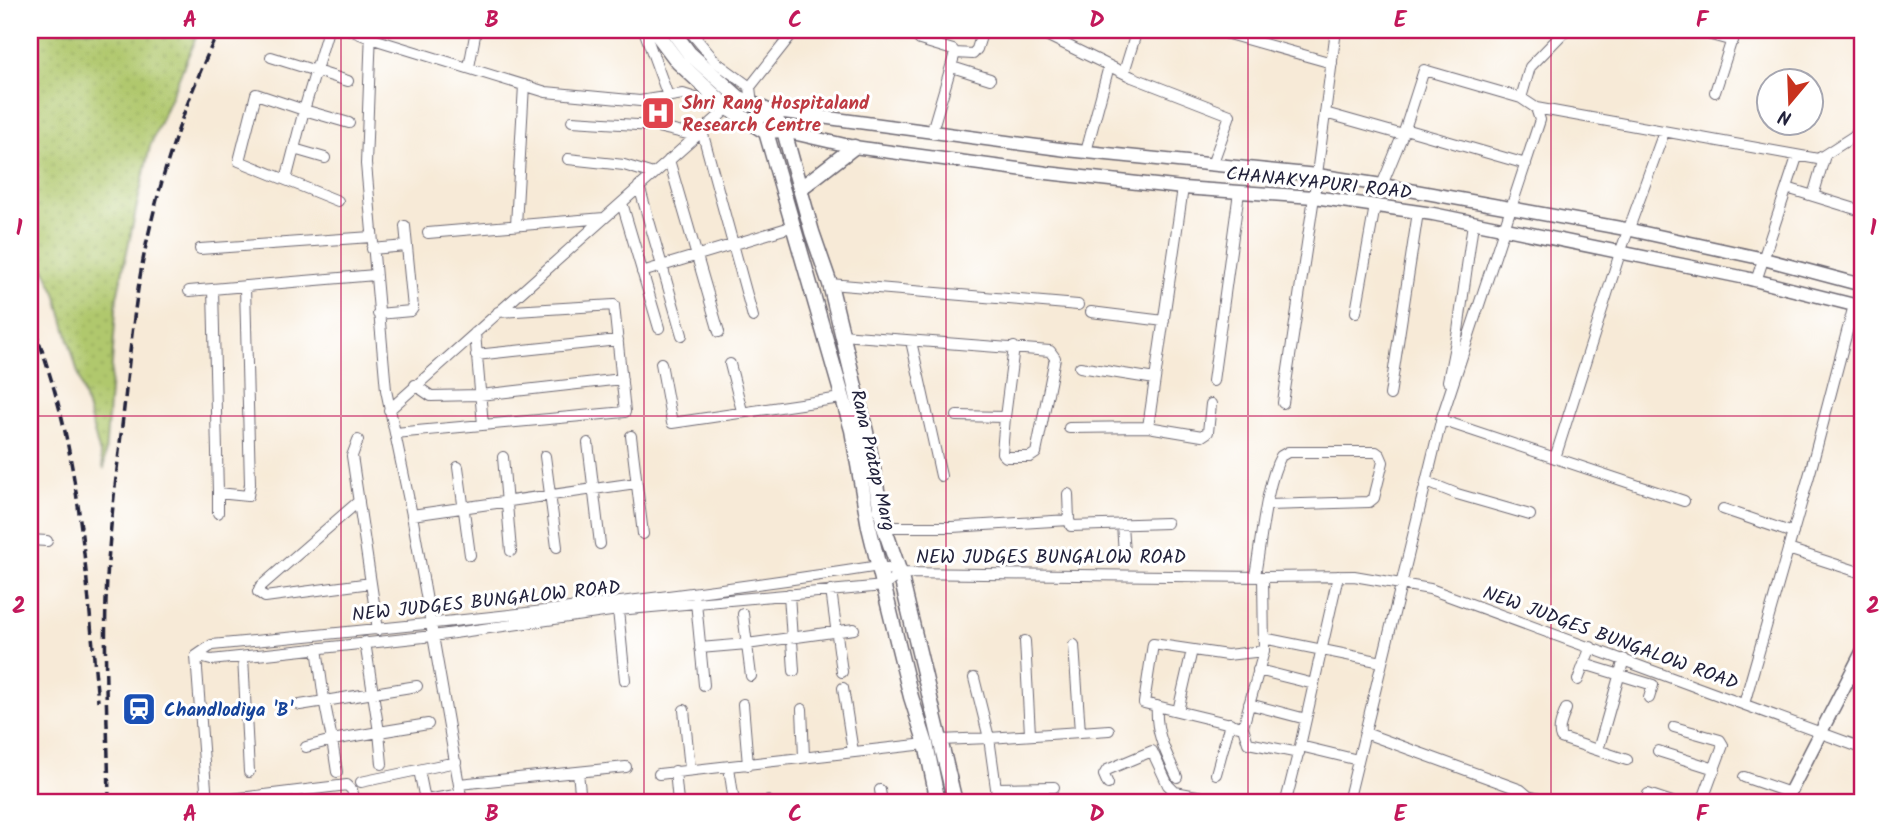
<svg xmlns="http://www.w3.org/2000/svg" width="1892" height="832" viewBox="0 0 1892 832" font-family="Kalam,sans-serif">
<style>
.grass{fill:url(#grass-dots);stroke:#697554;stroke-width:2}
.lines{fill:none;stroke-linecap:round;stroke-linejoin:round}
.minor-casing{stroke:#6d6872;stroke-width:12}
.tertiary-casing{stroke:#6d6872;stroke-width:15}
.secondary-casing{stroke:#6d6872;stroke-width:17}
.minor{stroke:#fff;stroke-width:10}
.tertiary{stroke:#fff;stroke-width:12}
.secondary{stroke:#fff;stroke-width:14}
.rail{stroke:#22223b;stroke-width:3.5;stroke-dasharray:10 5;stroke-linecap:butt}
.grid{fill:none;stroke:#c2185b;stroke-width:2;stroke-opacity:0.55}
.labels{text-anchor:middle;stroke-width:6;stroke-linejoin:round;paint-order:stroke}
.health-label{font-size:19px;font-weight:bold;fill:#be3a42;stroke:#fff;text-anchor:start}
.street-label{font-size:19px;fill:#22223b;stroke:#fff}
.transit-label{font-size:19px;font-weight:bold;fill:#164399;stroke:#fff;text-anchor:start}
.neatline{fill:none;stroke:#c2185b;stroke-width:2.5}
.grid-label{font-size:23px;text-anchor:middle;font-weight:bold;fill:#c2185b}
</style>
<defs>
<pattern id="grass-dots" width="8" height="8" patternUnits="userSpaceOnUse" patternTransform="scale(1.75)"><rect width="8" height="8" fill="#b0c86d"/><path d="M2 2h.1M6 6h.1" fill="none" stroke="#97ac5f" stroke-width="1.8" stroke-linecap="round"/></pattern>
</defs>
<rect width="100%" height="100%" fill="#fff"/>
<filter id="ink" filterUnits="userSpaceOnUse"><feTurbulence type="fractalNoise" baseFrequency=".0143" numOctaves="2"/><feDisplacementMap in="SourceGraphic" scale="14" xChannelSelector="R" yChannelSelector="G"/><feConvolveMatrix kernelMatrix="1 2 1 2 8 2 1 2 1" color-interpolation-filters="sRGB"/></filter>
<filter id="wash" filterUnits="userSpaceOnUse"><feTurbulence type="fractalNoise" baseFrequency=".00686" numOctaves="4" result="noise"/><feDisplacementMap in="SourceGraphic" scale="28" xChannelSelector="R" yChannelSelector="G"/><feGaussianBlur stdDeviation="1.57" result="paint"/><feColorMatrix in="noise" values="0 0 0 0 0 0 0 0 0 0 0 0 0 0 0 0 0 1.4 0 .05"/><feComposite in="paint" operator="in"/></filter>
<g filter="url(#wash)">
<rect width="100%" height="100%" fill="#f7ead7"/>
<path class="grass" d="M30,30H199L150,146L117,297L104,469L56,293L30,239Z"/>
</g>
<g filter="url(#ink)">
<g class="lines">
<g class="minor-casing">
<path id="minor" d="M328,30L304,110L349,123
M350,30L370,38L546,92L640,101L683,94L724,107
M371,30L366,164L386,390L412,515L462,802
M644,30L668,96
M689,30L716,62L750,87L752,104
M909,30L920,40L953,50L955,53L932,131
M1036,30L1132,77L1230,115L1212,165
M1214,30L1332,63
M1566,30L1530,67L1521,98L1536,108L1540,120L1441,420L1684,501
M1693,30L1733,41
M955,53L973,54L977,49L983,30
M271,57L348,81
M469,67L476,30
M952,67L990,79
M1124,72L1137,30
M750,87L795,30
M1715,92L1735,30
M1536,108L1818,159L1854,136L1862,124
M1325,113L1403,135
M572,121L653,126L696,136
M1405,129L1526,164
M702,131L753,317
M294,149L325,158
M1086,152L1109,66
M568,159L624,165L653,174
M669,160L719,332
M286,180L239,161L256,94L304,110L286,180L338,201
M1382,185L1405,129L1424,70L1521,98
M639,186L682,335
M1787,188L1862,211
M1813,196L1825,155
M622,203L659,328
M516,225L524,85
M428,233L604,218
M200,249L371,237
M372,249L406,246
M642,272L794,226
M1756,281L1797,157
M830,284L1078,305
M213,289L218,493L248,496L250,484L245,286
M189,291L375,275
M1091,312L1164,321
M1356,312L1375,206
M378,314L411,311L413,308L405,226
M475,333L483,425
M842,335L1050,351L1055,358L1036,453L1030,457H1006L1002,453L1005,417L957,416
M911,341L941,476
M476,355L618,340
M661,363L672,423L841,398
M730,364L742,411
M1080,367L1155,379
M1213,381L1239,192
M1448,381L1458,331L1473,223
M415,385L431,396L480,395L622,379
M1390,395L1418,212
M1283,403L1314,197L1336,30
M389,410L728,108
M1005,417L1014,347
M1148,427L1183,188
M1069,428L1148,427L1202,436L1208,432L1211,404
M395,433L625,412L614,305L498,312
M631,436L643,534
M358,440L352,456L378,630
M588,443L600,544
M545,456L557,547
M503,457L511,551
M1555,458L1620,253L1664,132
M458,467L470,555
M1427,482L1457,494L1530,515
M1068,494L1069,520
M359,501L260,587L258,592L265,597L371,583
M1723,509L1793,533
M218,513V493
M412,515L636,483
M1122,524L1124,554
M884,527H952L1069,520L1071,526L1167,523
M30,540L47,541
M1788,549L1862,573
M1255,575C1261,544 1266,482 1281,456L1288,452H1376L1380,455L1383,462L1374,498L1369,502L1268,505
M1263,577L1264,651L1243,727L1144,703L1153,644L1227,655L1264,651
M831,590L842,672
M789,594L794,671
M696,602L704,685
M618,610L625,680
M743,614L751,676
M1263,638L1382,662
M1025,641L1030,734
M1591,647L1584,664L1653,685L1649,698
M317,648L324,699L332,740L379,732L365,642
M700,648L747,644L854,629
M196,656L212,645C435,624 658,601 879,566L900,573L1263,577L1354,576L1430,589L1862,748
M196,656L211,660L433,636L618,610L884,586L900,573
M196,656L207,802
M243,657L249,772
M1258,670L1314,684
M1578,680L1584,664
M843,688L853,752
M743,704L748,765
M1249,704L1306,719
M1744,704L1811,469L1854,305
M300,705L417,686
M1157,706C1155,733 1166,753 1177,777
M802,709L804,757
M1566,709C1563,718 1557,728 1561,738L1627,760
M684,710L690,769
M1178,711L1192,650
M1243,727L1248,743L1299,753
M1674,727L1720,740L1723,745L1702,802
M1080,732L1109,730
M1365,733L1521,790L1528,796L1524,802
M940,740L989,738L974,678
M1300,746L1358,760
M306,747L332,740L337,772
M1598,750L1624,659
M1658,751L1715,769
M382,764L379,732L428,724
M729,767L734,802
M419,770L425,800
M675,771L678,802
M578,772L581,802
M659,774L926,744
M1216,774L1230,723
M1744,777L1790,793
M361,782L456,762
M459,784L626,767
M1108,784L1104,775L1107,770L1152,751L1168,785L1175,792L1230,802
M1054,787L996,788L989,738L1080,732L1074,645
M996,788L998,802
M880,790L882,802
M1648,794L1672,802
M1528,796L1551,802
M768,801L769,802
M1286,801L1300,746L1338,576
M207,802L347,785L352,790L355,802
M414,802L461,794
M1348,802L1442,417"/>
</g>
<g class="tertiary-casing">
<path id="tertiary" d="M752,123L770,112H784L1067,150L1317,175L1382,185L1631,230L1764,259L1862,285
M766,132L784,131L854,147L1047,173L1183,188L1314,197L1433,214L1746,278L1862,307
M1785,802L1862,652"/>
</g>
<g class="secondary-casing">
<path id="secondary" d="M654,30L678,62L728,108L766,132L852,430L869,527L911,697L926,744L938,802
M672,30L689,53L738,97L770,112L784,131L812,232L830,284L866,432L884,527L900,573L955,802
M801,188L854,147"/>
</g>
<use href="#minor" class="minor"/>
<use href="#tertiary" class="tertiary"/>
<use href="#secondary" class="secondary"/>
<path class="rail" d="M30,315C43,352 55,389 64,427C84,517 89,610 98,701
M109,802C108,735 104,668 106,601C108,540 116,479 123,417C129,365 133,312 143,260C159,180 184,103 219,30"/>
</g>
</g>
<path class="grid" d="M341,30V802M644,30V802M946,30V802M1248,30V802M1551,30V802M30,416H1862"/>
<defs>
<g id="hospital-square" transform="scale(1.75)"><rect x="-9" y="-9" width="18" height="18" rx="4" fill="#e0444e" stroke="#fff"/><path d="M-5-5h3v3.5h4V-5h3V5h-3V1.5h-4V5h-3Z" fill="#fff"/></g>
<g id="station-square" transform="scale(1.75)"><rect x="-9" y="-9" width="18" height="18" rx="4" fill="#1a4fb4" stroke="#fff"/><path d="M-3-6H3Q5-6 5-4V2Q5 4 3 4L4.5 6H3L1.5 4h-3L-3 6H-4.5L-3 4Q-5 4-5 2V-4Q-5-6-3-6ZM-3.5-4v3h7v-3ZM-3.5 1v1.5H-2V1ZM2 1v1.5H3.5V1Z" fill="#fff"/></g>
</defs>
<g fill-rule="evenodd">
<use href="#hospital-square" x="658" y="113"/>
<use href="#station-square" x="139" y="709"/>
</g>
<g class="labels">
<g class="health-label">
<text x="682" y="109">Shri Rang Hospitaland<tspan x="682" dy="22">Research Centre</tspan></text>
</g>
<g class="street-label">
<text transform="translate(1319 182) rotate(6)" y="7">CHANAKYAPURI ROAD</text>
<text transform="translate(874 460) rotate(77)" y="7">Rana Pratap Marg</text>
<text x="1051" y="563">NEW JUDGES BUNGALOW ROAD</text>
<text transform="translate(486 600) rotate(-6)" y="7">NEW JUDGES BUNGALOW ROAD</text>
<text transform="translate(1611 637) rotate(20)" y="7">NEW JUDGES BUNGALOW ROAD</text>
</g>
<g class="transit-label">
<text x="164" y="716">Chandlodiya 'B'</text>
</g>
</g>
<rect width="1892" height="832" fill="none" stroke="#fff" stroke-width="77"/>
<g transform="translate(1790 102) rotate(199)"><circle r="33" fill="#ffffff" stroke="#a7a7b1" stroke-width="2"/>
<path d="M0-5L12 26L0 18L-12 26Z" fill="#c8321e"/>
<text y="-10" font-size="19" font-weight="bold" text-anchor="middle" fill="#22223b">N</text>
</g>
<rect x="38" y="38" width="1816" height="756" class="neatline"/>
<g class="grid-label">
<text x="190" y="27">A</text>
<text x="492" y="27">B</text>
<text x="795" y="27">C</text>
<text x="1097" y="27">D</text>
<text x="1400" y="27">E</text>
<text x="1702" y="27">F</text>
<text x="19" y="235">1</text>
<text x="1873" y="235">1</text>
<text x="19" y="613">2</text>
<text x="1873" y="613">2</text>
<text x="190" y="821">A</text>
<text x="492" y="821">B</text>
<text x="795" y="821">C</text>
<text x="1097" y="821">D</text>
<text x="1400" y="821">E</text>
<text x="1702" y="821">F</text>
</g>
</svg>
